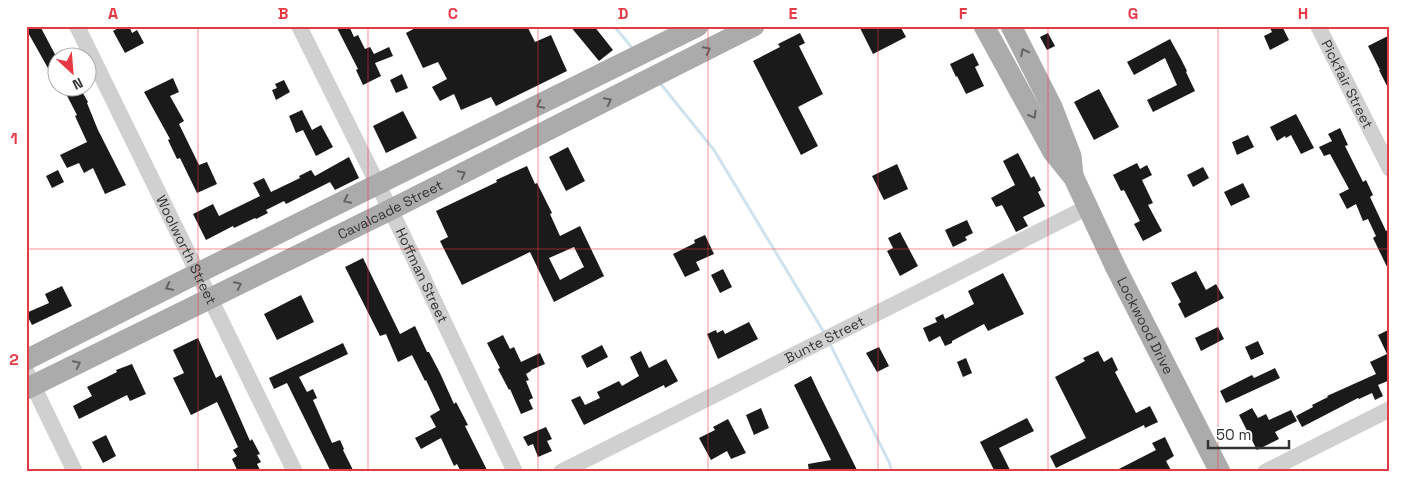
<svg xmlns="http://www.w3.org/2000/svg" width="1416" height="498" viewBox="0 0 1416 498" font-family="'Space Grotesk',sans-serif">
<style>
.lines{fill:none;stroke-linecap:round;stroke-linejoin:round}
.stream{stroke:#cfe2ee;stroke-width:3}
.building{fill:#1a1a1a;fill-rule:evenodd}
.minor{stroke:#d0d0d0;stroke-width:16}
.major{stroke:#ababab;stroke-width:21}
.oneway{stroke:#636363}
.grid{fill:none;stroke:#e63946;stroke-width:1;stroke-opacity:0.55}
.labels{text-anchor:middle;stroke-width:5;stroke-linejoin:round;paint-order:stroke}
.street-label{font-size:14px;fill:#333;stroke:#fff}
.neatline{fill:none;stroke:#e63946;stroke-width:2}
.grid-label{font-size:16px;text-anchor:middle;font-weight:bold;fill:#e63946}
</style>
<rect width="100%" height="100%" fill="#fff"/>
<g class="lines">
<path class="stream" d="M614,26L633,49
M660,83L714,150L825,334
M829,342L889,462L892,472"/>
</g>
<path class="building" d="M26,26H40L58,60V86L26,29Z
M122,26H129L132,33L137,30L144,43L125,53L113,31Z
M336,26H349L354,37L358,35L365,49L370,47L374,54L389,47L393,56L375,63L381,76L363,85L356,70L358,69Z
M419,26H527L535,42L551,35L567,71L496,106L491,97L461,110L454,94L440,101L432,87L447,79L438,62L423,68L406,33Z
M570,26H594L613,50L599,61Z
M859,26H900L906,37L873,54Z
M1269,26H1282L1289,40L1270,50L1264,36L1272,32Z
M800,33L805,43L799,46L823,94L798,107L818,146L801,155L753,61L780,47L778,44Z
M1048,33L1055,46L1047,50L1040,37Z
M1390,35V92L1379,70H1380L1368,46Z
M1170,39L1181,59L1187,71L1186,72L1195,91L1153,112L1147,100L1177,85L1165,58L1134,75L1127,62Z
M973,53L979,65L975,67L984,86L966,94L957,76L956,77L950,64Z
M402,74L408,88L396,93L390,80Z
M173,78L179,92L170,96L184,121L179,124L199,165L207,162L217,184L197,193L180,158L177,159L168,140L170,139L144,92Z
M284,80L290,92L276,100L272,90L277,88L275,84Z
M63,88H80L88,102L87,103L98,130L126,185L105,194L93,168L84,173L79,163L67,168L60,155L87,142L75,116L77,115Z
M1099,89L1119,127L1094,140L1074,102Z
M302,110L312,130L321,125L333,147L316,156L303,130L296,133L289,116Z
M403,111L417,138L386,153L373,126Z
M1296,114L1314,148L1301,154L1291,135L1286,138L1285,136L1277,141L1270,127Z
M1340,128L1348,145L1345,146L1363,182L1366,180L1373,195L1370,197L1386,231L1390,229V273L1373,238L1376,236L1368,219L1363,221L1356,204L1347,209L1339,194L1349,189L1330,154L1324,156L1319,147L1332,141L1328,134Z
M1248,135L1254,147L1237,155L1232,142Z
M568,147L585,181L566,191L549,157Z
M1018,153L1031,178L1034,176L1041,190L1038,192L1045,206L1023,217L1028,226L1016,232L1002,205L996,207L991,198L1015,185L1003,161Z
M349,157L359,178L335,190L330,182L286,204L284,201L266,210L268,213L256,219L255,218L234,228L233,226L206,240L193,214L213,204L219,216L260,196L253,183L264,178L271,192L300,178L299,176L311,170L315,176Z
M1137,163L1140,169L1147,165L1152,175L1142,180L1153,203L1148,205L1162,231L1143,241L1134,224L1140,221L1124,190L1121,191L1113,175Z
M897,164L908,189L884,200L872,176Z
M527,166L535,184L537,183L552,213L550,214L560,236L580,226L604,276L554,302L530,252L462,285L440,241L448,237L436,211L497,182L496,180ZM574,247L584,267L560,280L549,258Z
M1203,167L1209,178L1193,187L1187,175Z
M58,170L64,182L52,188L46,176Z
M1243,183L1250,197L1231,206L1224,192Z
M967,220L973,233L965,237L967,240L953,247L945,230Z
M900,232L918,266L900,276L887,251L893,248L888,238Z
M705,235L714,254L696,262L700,270L685,277L673,254L695,243L694,240Z
M363,258L400,334L415,326L427,352H429L440,373L454,404L456,402L468,425L465,426L488,472H461L457,464L454,466L441,438L421,449L415,438L436,427L430,416L440,410L426,380L425,381L412,355L398,362L386,334L380,336L345,267Z
M723,269L732,287L720,293L711,275Z
M1196,271L1206,290L1216,284L1224,298L1185,318L1178,304L1181,302L1171,283Z
M1003,273L1024,314L988,331L984,324L952,341V343L945,346L940,336L929,342L923,328L937,322L935,318L943,314L945,319L974,304L968,291Z
M62,286L72,306L32,325L26,313L49,303L45,294Z
M301,295L314,322L277,340L264,314Z
M749,322L758,339L718,359L707,334L716,330L717,333L723,330L725,334Z
M1218,327L1224,339L1201,351L1195,338Z
M1390,329V380L1378,385L1383,396L1375,400L1372,393L1359,399L1358,398L1302,427L1296,416L1313,407L1312,405L1328,397L1327,396L1376,374L1370,362L1387,354L1378,335Z
M503,335L510,349L514,347L521,362L540,353L545,364L531,370V371L526,374L529,380L526,381L533,398L529,400L533,409L521,414L510,389L509,390L498,369L500,368L487,343Z
M198,338L216,378L221,375L250,441L252,439L260,454L257,455L261,462L257,464L261,472H238L232,459L237,456L233,450L238,447L217,402L191,415L173,378L184,373L173,350Z
M1258,341L1264,354L1251,360L1245,347Z
M343,343L348,354L299,377L307,392L313,389L317,398L313,400L332,443L340,440L344,449L343,450L354,472H331L287,383L274,389L269,378Z
M602,345L608,357L587,368L581,356Z
M879,347L889,366L877,372L866,353Z
M641,351L649,368L666,359L678,381L665,388L664,385L584,425L571,400L580,396L585,405L600,398L597,392L619,381L622,386L639,376L630,357Z
M1098,351L1104,362L1112,357L1118,370L1115,372L1136,413L1150,406L1158,422L1145,428L1144,425L1056,468L1050,456L1086,438L1055,377L1085,361L1083,358Z
M966,358L972,373L963,377L957,362Z
M132,364L146,394L130,401L127,395L79,419L73,406L92,396L87,387L117,372L116,370Z
M1275,368L1280,378L1226,403L1220,391L1252,375L1254,378Z
M811,376L819,393L858,472H809L808,464L831,460L794,385Z
M761,408L769,428L754,435L746,415Z
M1252,408L1258,418L1266,414L1269,420L1291,410L1297,421L1275,432L1279,439L1257,450L1239,415Z
M1027,418L1034,431L999,448L1011,472H995L980,442Z
M728,419L746,453L731,459L727,451L711,460L699,438L715,430L713,427Z
M546,427L552,439L547,441L552,451L538,457L533,444L528,446L523,437Z
M106,435L116,456L103,463L92,442Z
M1165,437L1174,456L1166,461L1172,472H1113L1156,450L1152,443Z"/>
<g class="lines">
<g class="minor">
<path id="s1" d="M77,26L295,472"/>
<path id="s2" d="M299,26L399,227L515,472"/>
<path id="s3" d="M1318,26L1390,169"/>
<path d="M26,371L75,472"/>
<path id="s4" d="M561,472L1088,207"/>
<path d="M1265,472L1390,409"/>
</g>
<g class="major">
<path id="s5" d="M984,26L1053,152L1074,178L1116,268L1220,472"/>
<path d="M1011,26L1052,107L1071,156L1073,175"/>
<path d="M26,360L198,273L698,26"/>
<path id="s6" d="M26,389L390,210L754,26"/>
</g>
</g>
<defs><path id="oneway-chevron" d="M-2-3.5L2.5 0L-2 3.5" fill="none" stroke-width="1.6" stroke-linecap="round" stroke-linejoin="round" transform="scale(1.25)"/></defs>
<g class="oneway">
<use href="#oneway-chevron" transform="translate(707 50) rotate(-27)"/>
<use href="#oneway-chevron" transform="translate(1024 52) rotate(-117)"/>
<use href="#oneway-chevron" transform="translate(608 101) rotate(-27)"/>
<use href="#oneway-chevron" transform="translate(540 105) rotate(154)"/>
<use href="#oneway-chevron" transform="translate(1033 115) rotate(61)"/>
<use href="#oneway-chevron" transform="translate(462 174) rotate(-27)"/>
<use href="#oneway-chevron" transform="translate(347 200) rotate(154)"/>
<use href="#oneway-chevron" transform="translate(238 285) rotate(-26)"/>
<use href="#oneway-chevron" transform="translate(169 287) rotate(153)"/>
<use href="#oneway-chevron" transform="translate(77 364) rotate(-26)"/>
</g>
<path class="grid" d="M198,26V472M368,26V472M538,26V472M708,26V472M878,26V472M1048,26V472M1218,26V472M26,249H1390"/>
<g class="labels">
<g class="street-label">
<text dy="5" stroke="none"><textPath href="#s3" startOffset="65">Pickfair Street</textPath></text>
<text dy="5" stroke="none"><textPath href="#s6" startOffset="406">Cavalcade Street</textPath></text>
<text dy="5" stroke="none"><textPath href="#s1" startOffset="249">Woolworth Street</textPath></text>
<text dy="5" stroke="none"><textPath href="#s2" startOffset="278">Hoffman Street</textPath></text>
<text dy="5" stroke="none"><textPath href="#s5" startOffset="341">Lockwood Drive</textPath></text>
<text dy="5" stroke="none"><textPath href="#s4" startOffset="295">Bunte Street</textPath></text>
</g>
</g>
<rect width="1416" height="498" fill="none" stroke="#ffffff" stroke-width="55"/>
<g transform="translate(72 72) rotate(154)"><circle r="24" fill="#ffffff" stroke="#adadad"/>
<path d="M0-4L9 19L0 12L-9 19Z" fill="#e63946"/>
<text y="-8" font-size="14" font-weight="bold" text-anchor="middle" fill="#333333">N</text>
</g>
<path d="M1208 440v8h81v-8" fill="none" stroke="#333333" stroke-width="2.5"/>
<text x="1216" y="440" font-size="15" fill="#333333" stroke="#ffffff" stroke-width="4" paint-order="stroke">50 m</text>
<rect x="28" y="28" width="1360" height="442" class="neatline"/>
<g class="grid-label">
<text x="113" y="19">A</text>
<text x="283" y="19">B</text>
<text x="453" y="19">C</text>
<text x="623" y="19">D</text>
<text x="793" y="19">E</text>
<text x="963" y="19">F</text>
<text x="1133" y="19">G</text>
<text x="1303" y="19">H</text>
<text x="14" y="144">1</text>
<text x="14" y="365">2</text>
</g>
</svg>
